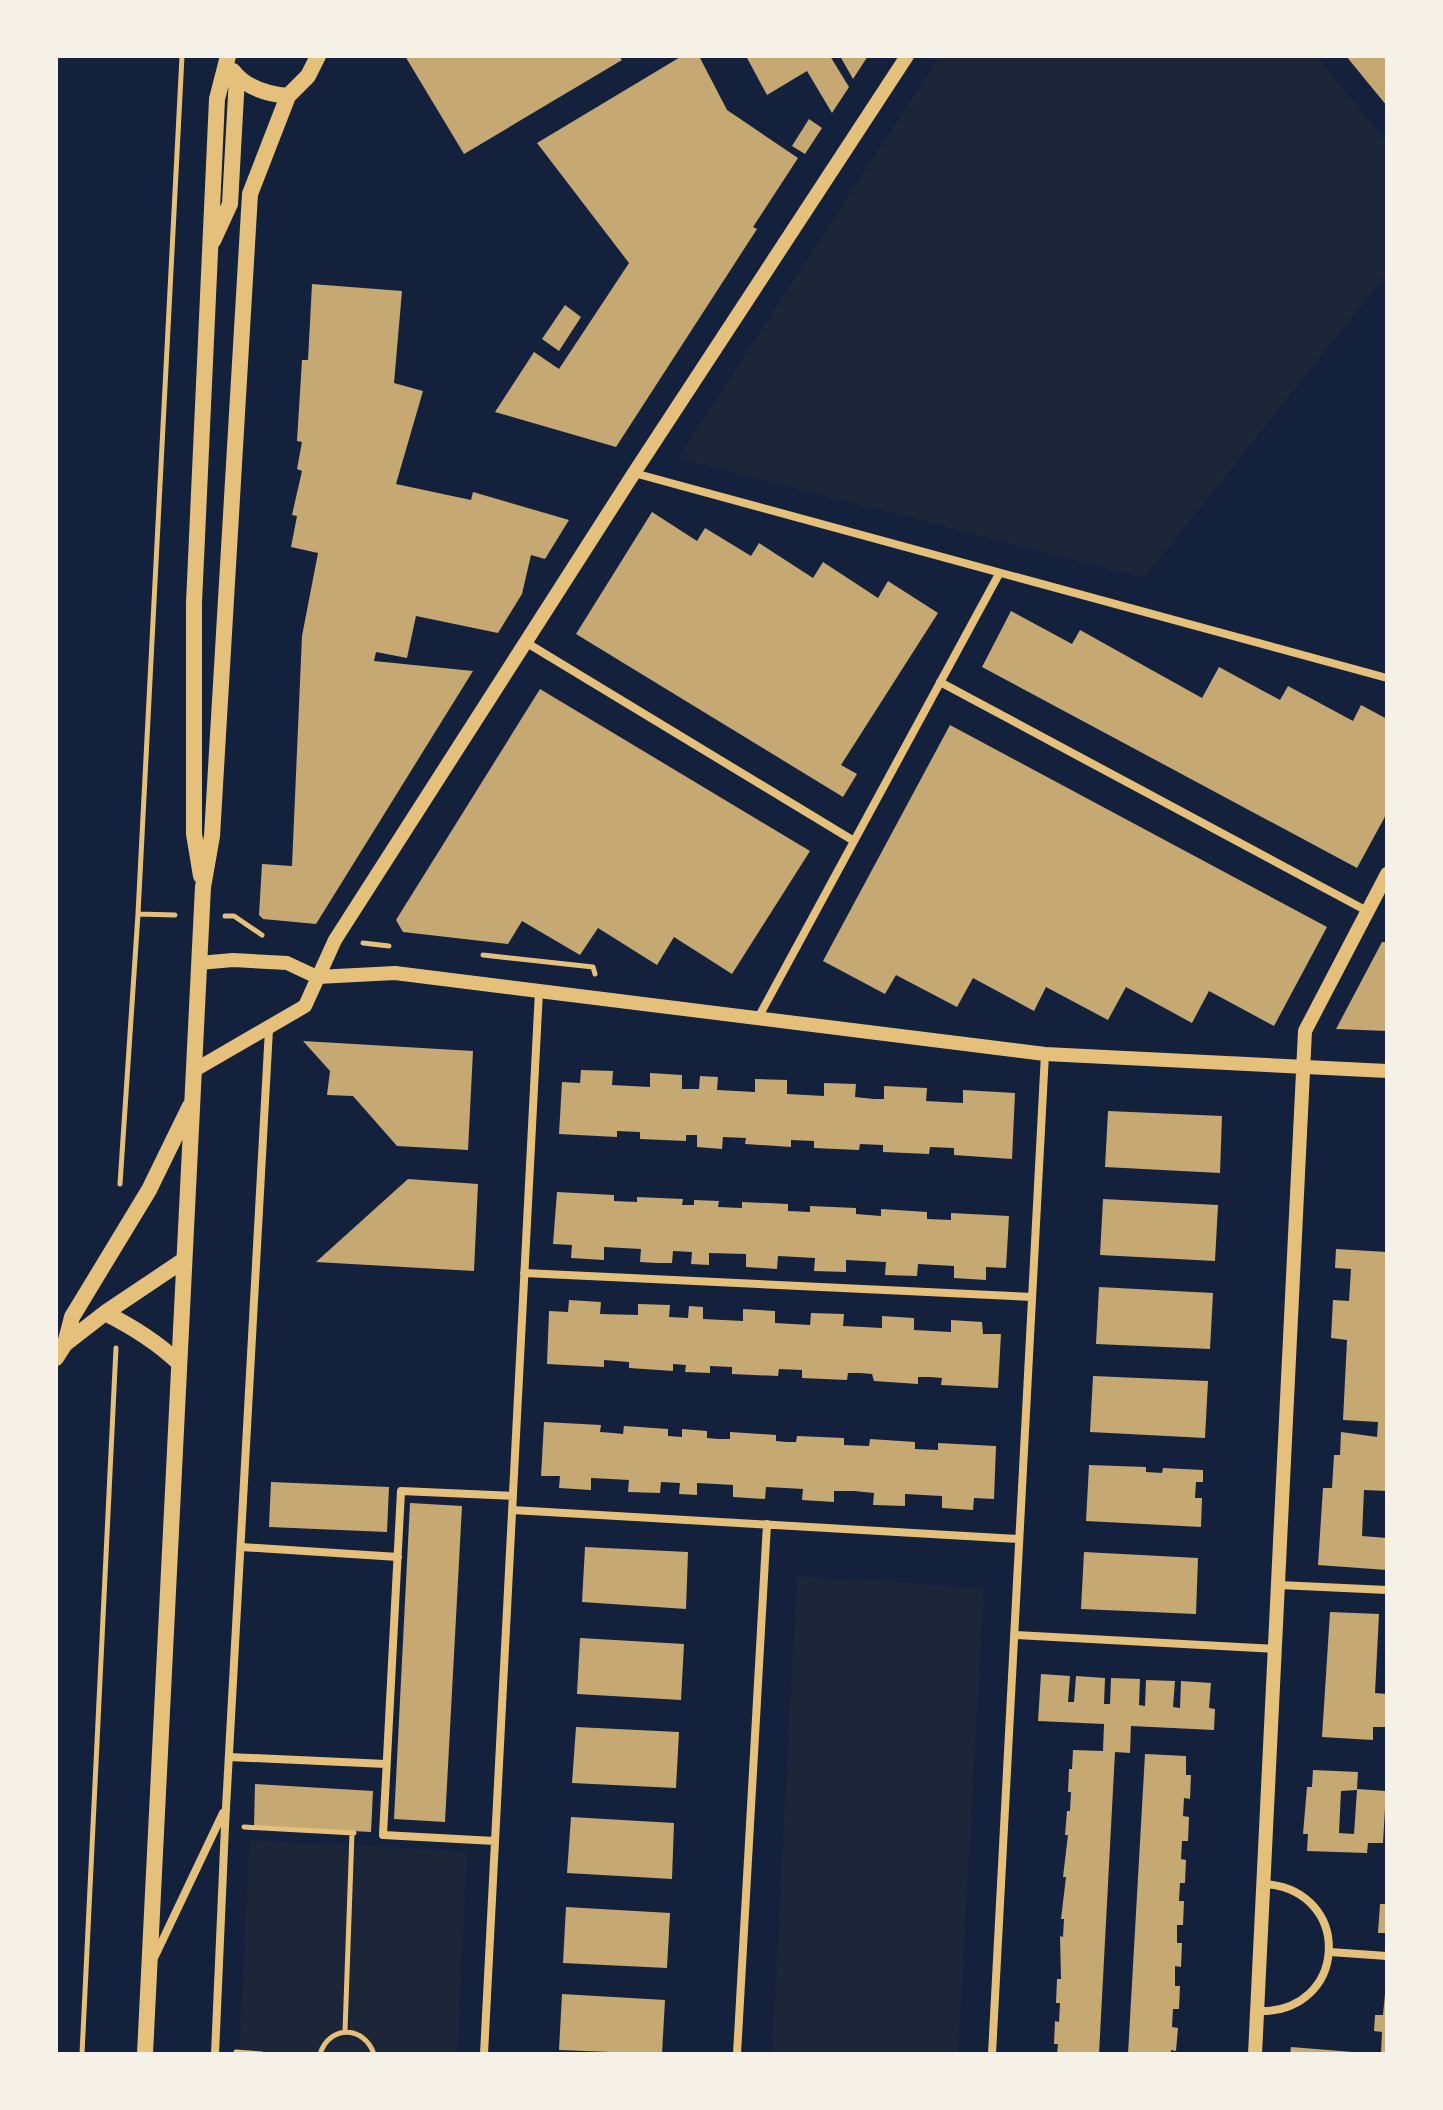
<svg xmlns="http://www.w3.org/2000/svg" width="1443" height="2110" viewBox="0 0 1443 2110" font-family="'Archivo Narrow',sans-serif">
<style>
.green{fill:#1d2539}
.building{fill:#c6a872;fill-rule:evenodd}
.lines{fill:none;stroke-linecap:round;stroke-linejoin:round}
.path{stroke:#e5c07b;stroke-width:5}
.minor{stroke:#e5c07b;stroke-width:8}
.tertiary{stroke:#e5c07b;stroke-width:14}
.secondary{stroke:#e5c07b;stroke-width:16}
</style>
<rect width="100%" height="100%" fill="#14213d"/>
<path class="green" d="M940,56H1316L1387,143V273L1144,578L678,458Z
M797,1576L984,1588L958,2054H772Z
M250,1840L467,1851L457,2054H239Z"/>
<path class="building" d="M405,56H619L622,60L464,154Z
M682,56H699L727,110L798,158L753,227L757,229L616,447L495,412L534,352L559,369L629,263L537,143Z
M746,56H830L849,87L832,113L807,71L767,95Z
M840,56H868L853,79Z
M1346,56H1387V106Z
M809,119L822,128L805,154L792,146Z
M312,284L402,291L394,383L423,391L396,484L471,500L473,492L569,520L545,559L531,555L522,594L498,633L416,616L407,658L376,652L374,661L473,671L316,924L263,919L259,915L262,864L292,866L302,636L318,553L291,547L297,516L292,515L302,471L297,469L302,442L297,441L302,360H308Z
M565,305L581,317L559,351L542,339Z
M652,512L697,541L705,528L751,556L759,543L813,578L823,562L878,598L888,581L938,613L841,765L857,774L843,797L576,634Z
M1011,611L1072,644L1080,630L1202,698L1219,667L1280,700L1288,686L1353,721L1361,705L1387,719V813L1357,868L982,667Z
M540,689L810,851L732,974L674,937L657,965L598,928L580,955L522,921L508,944L403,932L396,920Z
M950,725L1327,927L1274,1026L1209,991L1192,1023L1126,987L1108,1020L1046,987L1034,1011L973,978L957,1007L896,975L885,994L823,961Z
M1382,942H1387V1031L1336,1029Z
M303,1041L473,1051L468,1150L397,1146L353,1096L327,1095L330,1071Z
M581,1070L613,1071L612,1085L650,1087V1073L682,1075V1089H699L700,1076L718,1077L717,1090L755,1092V1079L787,1080V1094L824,1096V1083L856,1084L855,1097L874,1099H884V1086L927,1088L926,1101L963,1103V1090L1015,1093L1012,1159L954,1155V1148L930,1147L929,1154L883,1152V1145L860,1144L859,1150L814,1148V1141L791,1140V1147L745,1144L746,1138L723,1137L722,1149L697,1147V1135H686V1141L640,1139V1132L617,1131V1137L559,1134L562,1082L580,1083Z
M1108,1111L1222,1116L1220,1173L1105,1167Z
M408,1179L478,1184L474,1271L316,1262Z
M557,1192L614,1195V1201L637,1202V1197L683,1199L682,1205H694V1200L719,1201L718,1207L742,1208V1202L788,1204V1211L810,1212V1206L856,1208V1214L881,1216V1209L927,1212V1219L951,1220V1213L1009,1216L1006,1268L986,1267V1280L954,1278V1266L918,1264L917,1276L885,1275L886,1262L846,1260V1272L814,1271L815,1258L778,1256L777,1269L762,1268L746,1267V1254L709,1253V1265L691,1264L692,1252L673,1251L672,1263H657L640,1262L641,1249L604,1247V1260L571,1258L572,1245L553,1244Z
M1103,1199L1218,1205L1215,1261L1100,1255Z
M1336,1249L1387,1252V1491L1364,1490L1362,1536L1387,1538V1570L1318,1565L1323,1488H1332L1334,1455H1340L1341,1432L1377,1437L1378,1422L1343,1420L1347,1340L1331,1338L1333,1300L1349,1301L1351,1269L1335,1268Z
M1099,1287L1213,1293L1210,1349L1096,1344Z
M569,1300L601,1302L600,1314L638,1315V1304L670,1305L669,1317L688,1318L689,1306L703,1307V1319L743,1321V1309L775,1311V1323L810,1325L811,1313L844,1314L843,1326L863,1327L882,1328V1316L914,1318V1330L951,1332V1320L982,1322L983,1334H1001L998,1388L941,1385L942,1378L930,1377H918V1384L874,1381L872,1374L860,1373H848L847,1380L802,1378V1370L779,1369L778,1376L732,1374V1367L710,1366V1373L685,1372L686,1365L673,1364V1371L629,1368V1362L604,1360V1367L547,1364L549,1311L568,1312Z
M1093,1376L1208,1381L1205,1438L1090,1432Z
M544,1422L601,1425L600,1432L613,1433L623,1434L624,1426L668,1429V1436L682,1437V1429L707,1431V1438L718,1439H730V1432L776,1435V1441L787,1442H796L797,1436L844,1438V1445L869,1446L870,1439L915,1442V1449L938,1450V1443L996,1446L994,1499L974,1498L973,1510L942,1508V1496L905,1494V1506L873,1505L874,1493L854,1491H834V1502L802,1500L803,1489L785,1488L766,1487L765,1499L733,1497V1485L716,1484L697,1483V1495L679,1494L680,1483L661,1482L660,1493L628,1492L629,1480L611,1479L591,1478V1490L559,1488L560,1476H541Z
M1089,1465L1146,1467V1472L1162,1473L1163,1468L1203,1470V1482H1196L1195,1498H1202L1201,1527L1086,1521Z
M271,1482L389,1487L387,1532L269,1527Z
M410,1503L462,1506L445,1822L394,1819Z
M585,1547L688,1552L686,1609L582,1602Z
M1084,1552L1198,1558L1196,1614L1081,1609Z
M1330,1612L1379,1614L1375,1693L1387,1694V1727H1373V1740L1322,1737Z
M580,1638L684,1644L681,1700L577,1694Z
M1041,1674L1070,1676L1068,1702H1074L1076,1676L1105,1678L1104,1704H1110L1111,1678L1140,1679L1139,1705L1145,1706L1146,1680L1175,1681L1173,1707L1180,1708L1181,1681L1211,1683L1209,1708L1215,1709L1214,1730L1131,1726L1130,1753L1115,1752L1099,2054H1057L1058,2044H1054L1055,2021L1059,2022L1060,2003H1056L1057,1979H1061L1060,1936L1063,1937L1064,1919H1061L1066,1877H1063L1068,1835H1065L1067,1811H1070L1071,1792H1068L1069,1769H1072L1073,1750L1103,1751L1104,1724L1038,1721Z
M576,1727L679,1732L676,1788L572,1783Z
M1145,1754L1186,1756V1775H1191L1190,1799L1184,1798L1183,1816L1189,1817L1188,1841H1182L1181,1859L1186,1860L1185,1883H1180L1179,1901H1184L1183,1925H1177V1943H1182L1181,1967L1175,1966V1986H1180L1179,2009H1173L1172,2027L1178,2028L1176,2051L1171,2050V2054H1128Z
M1313,1770L1358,1772L1357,1789L1386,1791L1383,1843H1368L1367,1853L1307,1851L1308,1834H1303L1307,1787H1312ZM1357,1790L1354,1834L1339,1833L1341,1791Z
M255,1784L373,1791L371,1832L254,1826Z
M571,1817L674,1823L672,1879L567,1873Z
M1380,1904H1387V1933H1378Z
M566,1907L670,1913L667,1968L563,1963Z
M562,1994L665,2000L662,2054L559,2050Z
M1385,1994H1387V2054L1381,2053L1382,2032L1374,2031L1375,2015H1383Z
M1291,2047L1353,2052V2054H1290Z"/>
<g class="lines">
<path class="path" d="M138,914L175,915
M225,916H234L262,935
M363,943L389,946
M483,955L593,967L595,974
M120,1184L138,914L182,56
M244,1827L354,1833
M345,2031L352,1833
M236,2052L262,2054
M82,2054L116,1348
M320,2054C329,2025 364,2025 374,2054"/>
<path class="minor" d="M634,473L1387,678
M527,643L854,841
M940,682L1367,911
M758,1018L999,574
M524,1273L1032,1297
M512,1510L1019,1539
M241,1547L398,1557
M1279,1585L1387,1590
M1014,1635L1275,1649
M229,1757L386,1764
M495,1841L383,1835L401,1491L513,1496
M1330,1952L1387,1956
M155,1956L223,1813
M1257,2011C1348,2015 1355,1890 1264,1884
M215,2054L225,1826L269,1029
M484,2054L539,991
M737,2054L767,1524
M992,2054L1045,1054"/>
<path class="tertiary" d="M199,963L233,960L287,963L317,977L395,973L1045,1054L1387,1071
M193,1071L305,1006L335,940L634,473L907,56
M1255,2054L1305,1031L1387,874"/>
<path class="secondary" d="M233,71C246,88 268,94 288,96
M213,241L230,204L237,77
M201,876L194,834V603L217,99L228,56
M105,1313C133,1327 157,1342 179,1363
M65,1344L105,1313L184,1260
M56,1358L65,1344L72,1317L149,1190L190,1106
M145,2054L203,887L212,836L250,194L288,96L308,76L318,56"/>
</g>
<rect width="1443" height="2110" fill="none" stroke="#f6f1e7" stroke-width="116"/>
</svg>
